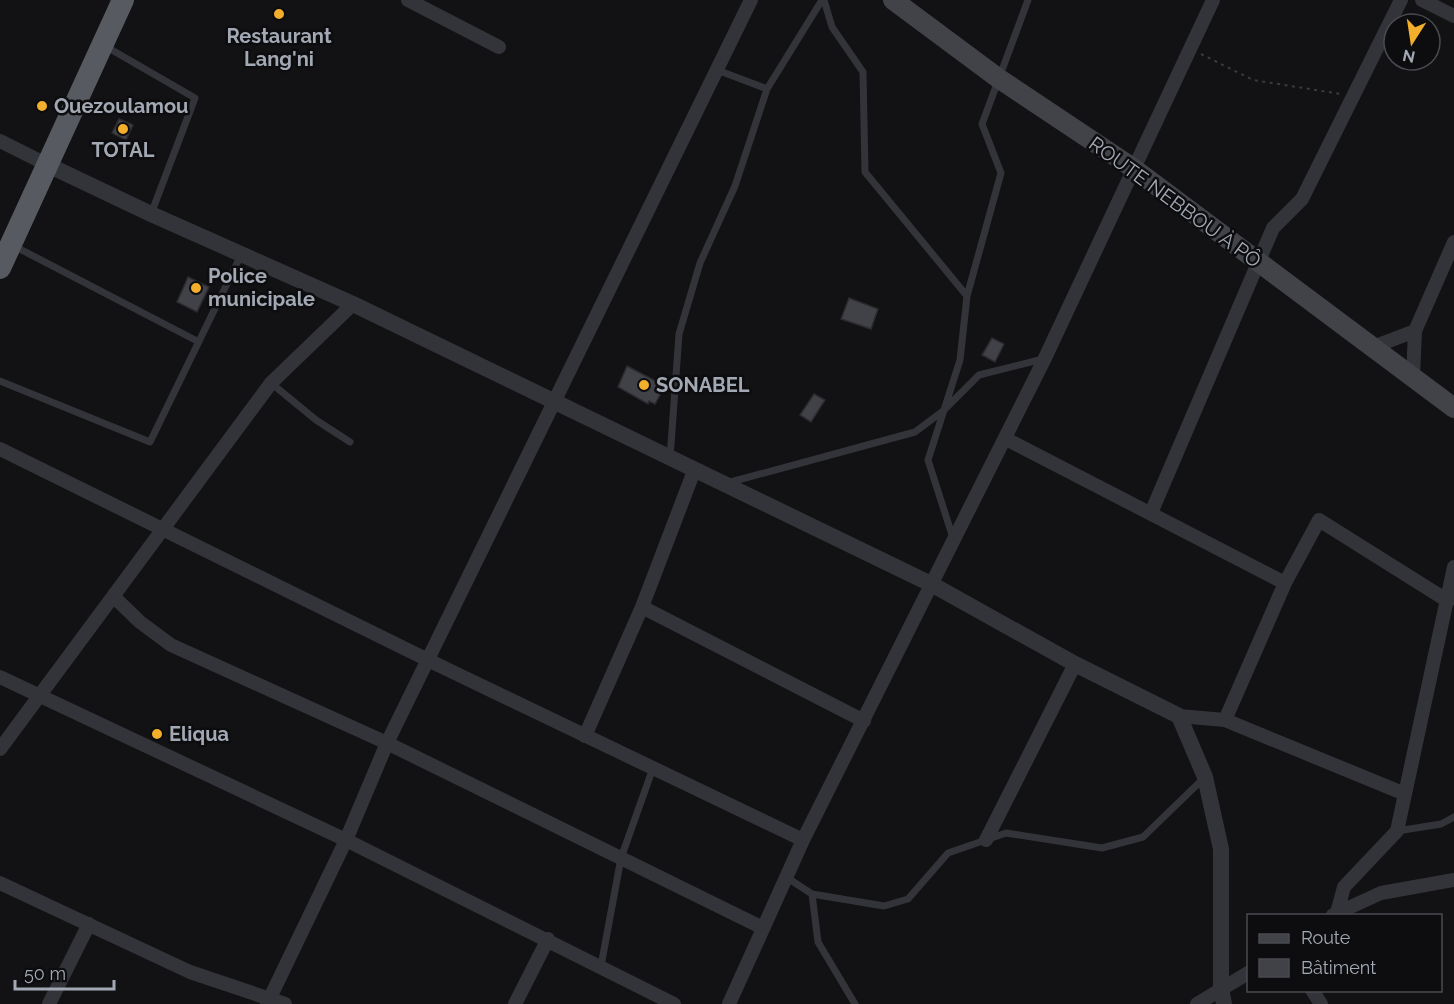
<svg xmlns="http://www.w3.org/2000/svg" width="1454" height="1004" viewBox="0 0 1454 1004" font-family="Raleway,sans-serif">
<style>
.building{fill:#414247;stroke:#2c2c30;stroke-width:1.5}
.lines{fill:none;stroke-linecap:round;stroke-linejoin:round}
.path{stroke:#393b40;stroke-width:2;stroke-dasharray:3 4.5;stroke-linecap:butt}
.service{stroke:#333439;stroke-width:7}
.minor{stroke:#333439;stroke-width:14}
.tertiary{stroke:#333439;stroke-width:16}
.secondary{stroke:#414349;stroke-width:20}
.trunk{stroke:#575a61;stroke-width:22}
.poi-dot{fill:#f3ae2b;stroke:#0d0d0f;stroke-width:2}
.labels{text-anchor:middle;stroke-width:5;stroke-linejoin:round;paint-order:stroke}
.poi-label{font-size:20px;font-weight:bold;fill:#a3a9b4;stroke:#0d0d0f;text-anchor:start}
.street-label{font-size:20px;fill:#a3a9b4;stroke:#0d0d0f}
</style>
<rect width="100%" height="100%" fill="#121214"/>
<path class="building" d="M119,119L133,125L126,140L112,133Z
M188,277L209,287L197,312L177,302Z
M849,298L878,309L871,329L841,319Z
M992,338L1004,344L995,362L982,355Z
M627,366L665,386L655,404L649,401L648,404L618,387Z
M814,394L825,400L811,422L800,415Z"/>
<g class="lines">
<path class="path" d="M1201,54L1253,80L1341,94"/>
<path class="service" d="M824,0L832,27L863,72L865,172L967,296L960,360L928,460L953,538
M105,46L195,98L151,214
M717,70L767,89L822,0
M14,246L199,342
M967,296L1001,173L982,124L1028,0
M0,381L150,442L241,255
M271,383L316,420L350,442
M670,458L679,334L700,263L735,186L767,89
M727,483L915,432L943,411L979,375L1043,359
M1397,831L1441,824L1454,817
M786,877L812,894L884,906L908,899L948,853L1006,833L1102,848L1143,837L1203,779
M812,894L818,942L855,1004
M601,966L621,858L653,768"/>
<path class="minor" d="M408,0L499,47
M1422,0L1454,16
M0,141L48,165
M1373,347L1415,331
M1413,377L1415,331L1454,242
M1006,439L1285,583
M0,449L430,661L803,840
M1151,513L1273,228L1302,199L1401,0
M114,597L140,622L171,645L387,743L763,928
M642,607L864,721
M0,677L346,840L674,1004
M1179,716L1225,720L1405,794
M1225,720L1285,583L1319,520L1448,601
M585,736L642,607L694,471
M0,749L271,383L353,304
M986,840L1075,664
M0,883L190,972L285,1004
M1337,913L1344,887L1397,831L1454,567
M1333,915L1381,893L1454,880
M1312,990L1321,1004
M49,1004L89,924
M267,1004L346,840L387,743L751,0
M515,1004L548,939
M729,1004L803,840L1045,358L1213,0
M1197,1004L1248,973"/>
<path class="tertiary" d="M48,165L151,214L353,304L933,585L1075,664L1179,716L1205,777L1221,849V988L1224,1004"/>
<path class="secondary" d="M893,0L998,78L1133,168L1454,408"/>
<path class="trunk" d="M0,268L123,0"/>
</g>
<g class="poi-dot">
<circle cx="279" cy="14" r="6"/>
<circle cx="42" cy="106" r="6"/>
<circle cx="123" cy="129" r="6"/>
<circle cx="196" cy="288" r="6"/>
<circle cx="644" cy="385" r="6"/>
<circle cx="157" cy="734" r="6"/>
</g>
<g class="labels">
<g class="poi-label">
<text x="279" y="43" text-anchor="middle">Restaurant<tspan x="279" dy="23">Lang'ni</tspan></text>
<text x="54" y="113">Ouezoulamou</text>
<text x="123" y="157" text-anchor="middle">TOTAL</text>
<text x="208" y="283">Police<tspan x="208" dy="23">municipale</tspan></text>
<text x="656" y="392">SONABEL</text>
<text x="169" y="741">Eliqua</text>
</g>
<g class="street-label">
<text transform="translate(1175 202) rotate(36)" y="7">ROUTE NEBBOU À PÔ</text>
</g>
</g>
<rect x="1247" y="914" width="195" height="78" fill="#0d0d0f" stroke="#494b51" stroke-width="1.5"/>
<rect x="1259" y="934" width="30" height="9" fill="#414349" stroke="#494b51" stroke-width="1.5"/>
<text x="1301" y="944" font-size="18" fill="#a3a9b4">Route</text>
<rect x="1259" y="959" width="30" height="18" fill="#414247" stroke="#494b51" stroke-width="1.5"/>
<text x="1301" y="974" font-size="18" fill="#a3a9b4">Bâtiment</text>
<g transform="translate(1412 42) rotate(192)"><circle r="28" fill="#0d0d0f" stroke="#494b51" stroke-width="1.5"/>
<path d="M0-4.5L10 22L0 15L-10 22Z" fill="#f3ae2b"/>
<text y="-9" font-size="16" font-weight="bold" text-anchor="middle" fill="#a3a9b4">N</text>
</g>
<path d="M15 980v9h99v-9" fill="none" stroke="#a3a9b4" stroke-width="3"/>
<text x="24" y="980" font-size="18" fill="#a3a9b4" stroke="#0d0d0f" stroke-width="4.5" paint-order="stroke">50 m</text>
</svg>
